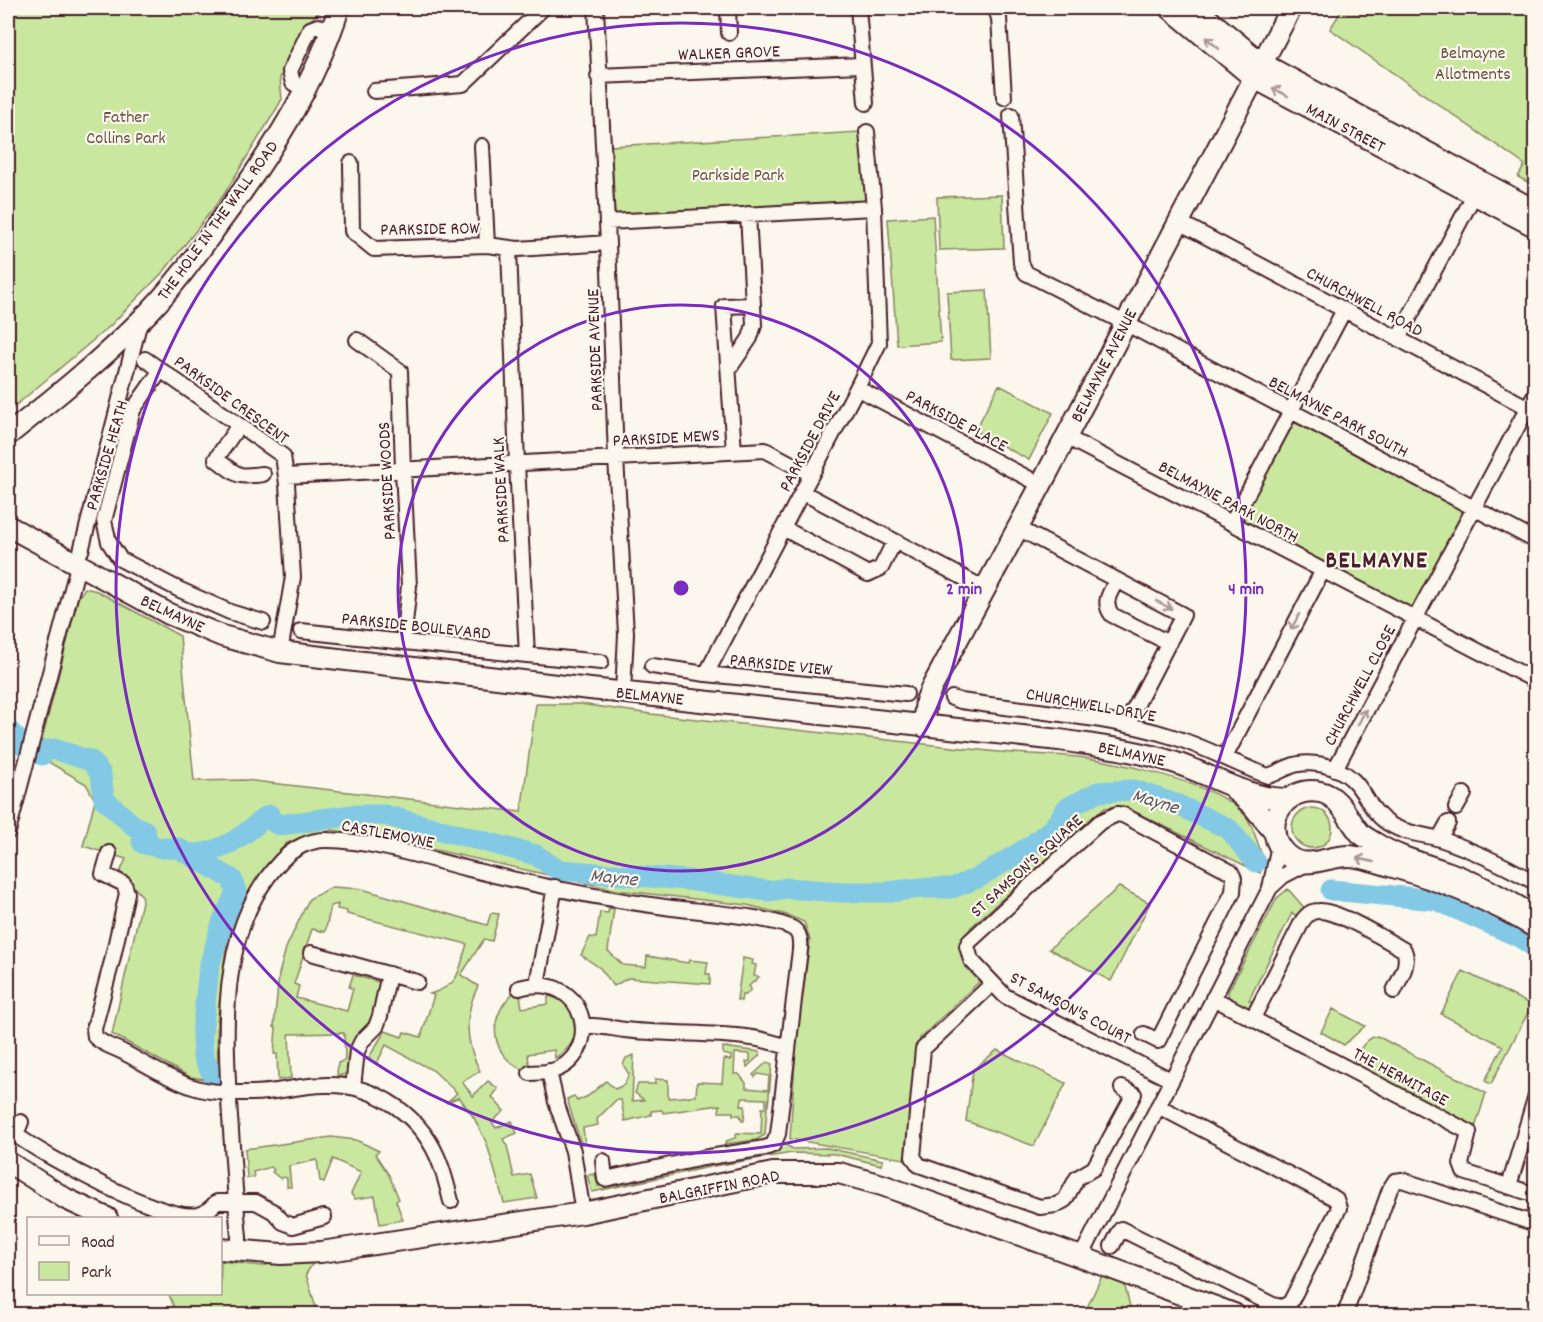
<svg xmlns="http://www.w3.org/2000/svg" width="1543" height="1322" viewBox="0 0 1543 1322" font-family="Dekko,sans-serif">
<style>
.green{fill:#c9e79e;stroke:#8a8364;stroke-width:1.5}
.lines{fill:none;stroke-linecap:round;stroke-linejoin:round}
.river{stroke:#83c9e5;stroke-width:21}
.street-casing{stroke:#4a1f2b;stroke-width:18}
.secondary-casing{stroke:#4a1f2b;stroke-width:24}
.street{stroke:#fbf7ec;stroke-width:14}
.secondary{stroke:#fbf7ec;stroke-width:20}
.oneway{stroke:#ab9695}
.ring{fill:none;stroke:#7b2cbf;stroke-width:3}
.labels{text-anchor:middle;stroke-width:4.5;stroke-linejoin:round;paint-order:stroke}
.street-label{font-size:18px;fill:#4a1f2b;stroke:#fbf7ec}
.park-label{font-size:18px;fill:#6a5148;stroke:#fbf7ec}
.water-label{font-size:20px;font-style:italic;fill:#5b5263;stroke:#fbf7ec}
.district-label{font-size:24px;font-weight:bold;letter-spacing:1.5px;fill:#4a1f2b;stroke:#fbf7ec}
.centre{fill:#7b2cbf;stroke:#fbf7ec;stroke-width:3}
.ring-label{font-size:18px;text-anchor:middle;font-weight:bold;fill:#7b2cbf;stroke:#fbf7ec;stroke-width:4.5;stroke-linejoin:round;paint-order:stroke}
</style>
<rect width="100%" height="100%" fill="#fbf7ec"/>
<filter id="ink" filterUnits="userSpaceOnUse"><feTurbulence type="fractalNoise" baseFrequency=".0167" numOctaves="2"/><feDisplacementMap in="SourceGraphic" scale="12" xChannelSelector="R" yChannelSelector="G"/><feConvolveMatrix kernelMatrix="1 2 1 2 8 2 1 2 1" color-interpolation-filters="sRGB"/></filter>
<g filter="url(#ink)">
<path class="green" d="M8,8H324L305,25L280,78L282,99L277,108L223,196L165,270L110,326L8,412Z
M1343,8H1535V186L1518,177L1525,165L1330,29Z
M861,132L865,201L615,215L611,146Z
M1002,195L1004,248L939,250L937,197Z
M933,216L941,342L897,345L888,219Z
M987,290L991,358L951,360L947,292Z
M999,385L1053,413L1029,460L975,431Z
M1289,419L1463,511L1413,610L1240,519Z
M85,588L97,591L180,636L194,781L244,780L521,812L536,704H580L651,714L989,751C1015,754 1040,754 1067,756C1106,758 1218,783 1244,814C1250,821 1253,829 1256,838C1261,851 1264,860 1260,873L1123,806L1105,808L971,927L961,945L965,960L980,981L920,1038L904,1159L790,1139L796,1044L810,940L804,922L787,915L747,905L616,890L440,851L333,830L287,843L266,867L252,887L227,940L217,1023L218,1081L190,1077L112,1034L143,897L120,872L126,859L83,846L95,800L86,784L38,756L78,598Z
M1292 828a20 20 0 1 1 40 0a20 20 0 1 1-40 0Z
M332,887L362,889L487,925L491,913L499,914L492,941L484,939L461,975L478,986C464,1014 465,1043 480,1071L462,1082L473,1096L488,1081L498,1089L492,1097L504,1111L492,1122L496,1128L512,1121L517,1133L503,1139L507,1146L514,1177L530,1174L537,1198L504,1203L487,1144L474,1118L459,1097L446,1103L457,1093L434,1071L386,1045L377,1063L368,1059L385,1031L402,1037L404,1032L421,1037L434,995L430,994C462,984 458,971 467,944L347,914V911L337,909L338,904L331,906L325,932L312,929L294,984L299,986L296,998L347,1011L353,989L349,987L353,975L379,982L381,986L374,1014L352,1047L346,1074L337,1076L338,1063L345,1060L344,1033L289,1034L291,1078L278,1080L277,1054H274L276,1028L274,1027L279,974L286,948L309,899Z
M1119,887L1150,903L1111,981L1049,949Z
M1288,889L1307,911L1300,918L1292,913L1249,1000L1257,1003L1247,1007L1229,998L1228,992L1277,898Z
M609,908L614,909L608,951L623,965L646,967L647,956L688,963L689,960L708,962L706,974H710V984L628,978L614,986L600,968L581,955L590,937L596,938L600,912L608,913Z
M743,958L753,960L752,964L756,965L754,976L759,977L749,986L751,989L746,995H742L741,1001L737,1000Z
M1463,971L1532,1005L1491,1084L1485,1081L1503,1046L1441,1014Z
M519,988L522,1008L548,1004V996C555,998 564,1000 569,1006C584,1025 574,1048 555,1058L554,1050L528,1054L530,1073C487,1058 485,1014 519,988Z
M1333,1009L1365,1026L1344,1045L1321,1032Z
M1377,1036L1486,1093L1475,1128L1358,1067L1354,1062C1358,1052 1365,1038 1377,1036Z
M723,1047L760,1052V1055L747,1067L746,1062L750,1061V1054L735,1053L734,1074H739L746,1083V1088L768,1090L769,1076L758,1074L755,1077L753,1075L767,1062L772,1064L768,1106H766V1099L742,1098L741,1106H745L744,1121H742L740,1115H733V1112H719L720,1105L663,1113L662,1110L651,1111V1115L625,1121L621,1100H616L597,1119L598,1125L583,1128L585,1143L581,1144L567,1099L574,1096L577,1101L588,1096L606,1081L615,1089L624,1085L629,1074L623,1065L626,1058L634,1055L632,1101L644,1100L635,1093L638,1084H655V1079L668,1080V1098L696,1096L697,1082L722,1083L724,1059L731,1060V1056L723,1054Z
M997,1050L1066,1083L1034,1146L966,1121L973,1070Z
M762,1108H767L765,1135L756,1140L725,1144L726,1141L735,1138L737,1133L761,1134Z
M331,1137L356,1140L379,1151L375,1154L389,1175L399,1199L396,1201L403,1220L380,1224L375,1196L355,1199L351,1194L361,1172L333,1159L324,1182L320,1181L317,1160L289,1166L291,1187H287V1178L283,1177L281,1179L272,1172L274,1170L271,1167L253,1172L254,1177L247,1178L245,1149Z
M782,1143L793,1149L827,1148L883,1160L881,1165L835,1154L792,1153L714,1166L592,1192L587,1175L595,1174L598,1186L778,1148Z
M318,1255L306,1274L318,1314H176L169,1294H220L221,1261L261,1266Z
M1102,1276L1124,1283L1132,1314H1084Z"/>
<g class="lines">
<path class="river" d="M8,730C18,740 28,751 42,755L48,750L54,749L91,761L101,774L104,799L133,825L145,831L146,836L142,842L144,844L163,848H178L232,879L236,892L222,923L209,967L202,1034L203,1057L215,1079
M191,854C213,854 235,842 252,828C258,824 263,817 270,815L275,823L280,825L352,815H384L536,855L558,870L687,880L769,891L787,888L841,892H887L921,888H952L978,878L1032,845L1053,828L1067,808L1098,792L1134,790L1178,805L1229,829L1256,862
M1331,890L1436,900L1519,937L1536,948"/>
<g class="street-casing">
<path id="street" d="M596,8L608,243L616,458L626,634L623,692
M728,8L729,33
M858,8L866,103
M995,8L999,18L1004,97
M598,76L861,65
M305,90L293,83L290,71L310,29L318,26L332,29
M374,91L463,84L543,8
M1011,115L1021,263L1026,273L1125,323L1536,541
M482,146L487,245
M351,163L352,231L374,249L487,245L518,249L608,243
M1177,221L1536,412
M607,222L874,208
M509,248L517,464L527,655L601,662
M1398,339L1474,195
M357,340L400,371L403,470L409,586L403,642
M145,359L283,456L287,484L293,577L280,652
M729,369L750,338L754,325L753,305
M161,370L133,410L104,521L109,542L120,559L178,589L230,612L263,622
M857,388L1041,485
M239,425L216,459C238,475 235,478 263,474
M1066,437L1536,681
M734,452L724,306L753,305L748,214
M286,476L765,450L811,474
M802,492L985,589
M1232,523L1344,310
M783,528L868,574L881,568L894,542
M1018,528L1183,615L1126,725
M81,551L140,321
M1117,580C1110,593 1102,602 1112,615L1169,643
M301,631L527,655
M652,666L706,674L906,694
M706,674L857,388L879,343L874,208L867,132
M952,698L961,701C1028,711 1105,716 1170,736C1204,746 1235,764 1268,776C1276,774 1281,770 1289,767C1302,761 1320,763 1334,768C1367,781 1364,810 1391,825C1406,834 1423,834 1440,839C1473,850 1506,866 1536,883
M1225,757L1323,570
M1335,769L1536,392
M1456,808L1464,794
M8,832L78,566
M1439,839L1448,823
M109,853L103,874L124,884L127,893L112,961L94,1029L95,1037C104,1045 113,1047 123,1052C146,1064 168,1079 193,1087C211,1093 233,1093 252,1093C276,1093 300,1085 325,1085C376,1083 424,1117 441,1166C445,1177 448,1189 451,1201
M1270,888L1283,876L1308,863
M311,953L417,982
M537,984L555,887
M992,984L923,1049L913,1157L919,1165L1040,1207L1056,1205L1065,1200L1077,1178L1094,1168L1134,1094L1122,1088
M519,988C589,969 605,1058 549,1072C543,1073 536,1072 530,1073
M1213,998L1469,1132L1461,1164L1464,1172L1536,1195
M1253,1018L1303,920C1308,914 1311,911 1319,911C1338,910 1386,940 1404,950C1410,964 1400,978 1394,991
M583,1026C597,1025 610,1028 625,1030C674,1036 741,1029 787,1047
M1144,1034L1158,1041L1233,892L1234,878L1231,872L1123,815L1117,814L1100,822L969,942L967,946L971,960L1005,996L1171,1080
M549,1071L556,1102L573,1151L583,1213
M353,1087L357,1051L362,1041L376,1027L380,1016L389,974
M21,1122L16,1135C46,1157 163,1222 198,1215C206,1214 211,1207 217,1202H256L274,1212L283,1222L293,1226L324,1217
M1509,1186L1536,1095
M1112,1246L1121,1229L1273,1305L1282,1307L1290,1303L1339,1208L1336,1199L1158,1106
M239,1251V1237C235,1197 233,1157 230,1117C225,1031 217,929 281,861C293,848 311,839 328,840C374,841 421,857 465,868C533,885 603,899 672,908C695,911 780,917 795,930C804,938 799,955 798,966L778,1134L773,1145L765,1148L703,1158L605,1179L603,1161
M1081,1257L1270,888L1279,845
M1345,1314L1390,1189L1395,1181L1402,1180L1536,1224"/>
</g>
<g class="secondary-casing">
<path id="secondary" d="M1170,8L1254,78L1536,227
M1195,8L1261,63L1536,211
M8,435C53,399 98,363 139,322C170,292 195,257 220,222C269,156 314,87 339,8
M8,526L169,614L222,636L280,652L581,688L1059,740C1098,746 1136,750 1173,762C1211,774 1246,799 1287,799
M923,726L926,701L931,689L1041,485L1291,8
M1236,791L1252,805L1275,833
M1536,917C1507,900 1478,883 1447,872C1422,863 1397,857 1375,843C1370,840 1364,837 1360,833C1348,819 1340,796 1320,792C1286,785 1261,823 1282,850C1302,875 1326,855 1350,856C1363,857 1377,862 1390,866C1440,880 1491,900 1536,928
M8,1162L66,1199L107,1218
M220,1249L281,1254L321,1252L583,1213L773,1173H839L882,1185L1081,1257L1234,1314"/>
</g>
<use href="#street" class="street"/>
<use href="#secondary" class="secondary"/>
</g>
<defs><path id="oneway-shaft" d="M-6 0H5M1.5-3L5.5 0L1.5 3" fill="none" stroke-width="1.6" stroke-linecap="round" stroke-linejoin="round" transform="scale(1.5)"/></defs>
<g class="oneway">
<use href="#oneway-shaft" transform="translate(1212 43) rotate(-140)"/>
<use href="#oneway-shaft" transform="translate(1280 92) rotate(-152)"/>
<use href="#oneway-shaft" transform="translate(1164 605) rotate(28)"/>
<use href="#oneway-shaft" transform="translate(1295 622) rotate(118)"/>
<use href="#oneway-shaft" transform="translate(1362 717) rotate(-62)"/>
<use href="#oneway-shaft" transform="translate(1365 860) rotate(-167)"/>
</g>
</g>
<g class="ring">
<circle cx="681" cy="588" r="283"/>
<circle cx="681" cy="588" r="565"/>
</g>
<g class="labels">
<g class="street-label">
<text transform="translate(729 52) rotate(-2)" y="6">WALKER GROVE</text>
<text transform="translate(1346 127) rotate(28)" y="6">MAIN STREET</text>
<text transform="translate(217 220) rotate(-54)" y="6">THE HOLE IN THE WALL ROAD</text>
<text transform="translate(430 228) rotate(-1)" y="6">PARKSIDE ROW</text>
<text transform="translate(1365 301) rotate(28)" y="6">CHURCHWELL ROAD</text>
<text transform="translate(594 350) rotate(-92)" y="6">PARKSIDE AVENUE</text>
<text transform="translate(1103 365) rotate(-63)" y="6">BELMAYNE AVENUE</text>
<text transform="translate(232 399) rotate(36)" y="6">PARKSIDE CRESCENT</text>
<text transform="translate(1339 416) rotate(28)" y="6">BELMAYNE PARK SOUTH</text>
<text transform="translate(957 420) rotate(28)" y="6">PARKSIDE PLACE</text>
<text transform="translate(666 437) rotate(-3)" y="6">PARKSIDE MEWS</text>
<text transform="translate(809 441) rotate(-62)" y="6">PARKSIDE DRIVE</text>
<text transform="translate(106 455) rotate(-74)" y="6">PARKSIDE HEATH</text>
<text transform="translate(386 481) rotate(-93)" y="6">PARKSIDE WOODS</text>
<text transform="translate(500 490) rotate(-93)" y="6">PARKSIDE WALK</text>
<text transform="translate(1229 501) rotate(28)" y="6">BELMAYNE PARK NORTH</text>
<text transform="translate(173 613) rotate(25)" y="6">BELMAYNE</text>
<text transform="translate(416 625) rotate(6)" y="6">PARKSIDE BOULEVARD</text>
<text transform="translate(781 664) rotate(6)" y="6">PARKSIDE VIEW</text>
<text transform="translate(1359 685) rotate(-62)" y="6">CHURCHWELL CLOSE</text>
<text transform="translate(650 695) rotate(6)" y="6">BELMAYNE</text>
<text transform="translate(1091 704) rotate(10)" y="6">CHURCHWELL DRIVE</text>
<text transform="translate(1132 753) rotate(12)" y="6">BELMAYNE</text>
<text transform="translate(388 833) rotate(11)" y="6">CASTLEMOYNE</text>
<text transform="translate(1026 865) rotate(-42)" y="6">ST SAMSON'S SQUARE</text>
<text transform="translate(1071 1007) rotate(28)" y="6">ST SAMSON'S COURT</text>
<text transform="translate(1401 1076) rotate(28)" y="6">THE HERMITAGE</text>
<text transform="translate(719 1186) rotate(-11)" y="6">BALGRIFFIN ROAD</text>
</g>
<g class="park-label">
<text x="1473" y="58">Belmayne<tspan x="1473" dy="21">Allotments</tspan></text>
<text x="126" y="122">Father<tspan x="126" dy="21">Collins Park</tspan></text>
<text x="738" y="180">Parkside Park</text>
</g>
<g class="water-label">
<text transform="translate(1156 800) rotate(17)" y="7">Mayne</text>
<text transform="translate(614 876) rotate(6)" y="7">Mayne</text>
</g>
<g class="district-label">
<text x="1377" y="567">BELMAYNE</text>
</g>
</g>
<circle cx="681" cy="588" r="9" class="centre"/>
<g class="ring-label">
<text x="964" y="594">2 min</text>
<text x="1246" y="594">4 min</text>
</g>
<rect width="1543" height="1322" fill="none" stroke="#fbf7ec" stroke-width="30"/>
<rect x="15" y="15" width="1513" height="1292" fill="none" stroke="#4a1f2b" stroke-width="2" filter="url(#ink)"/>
<rect x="27" y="1217" width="195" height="78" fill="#fbf7ec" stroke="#b4a19f" stroke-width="1.5"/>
<rect x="39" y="1236" width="30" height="9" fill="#fbf7ec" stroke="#b4a19f" stroke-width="1.5"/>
<text x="81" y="1247" font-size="18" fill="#4a1f2b">Road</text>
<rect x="39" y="1262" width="30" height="18" fill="#c9e79e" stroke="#b4a19f" stroke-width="1.5"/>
<text x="81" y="1277" font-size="18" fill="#4a1f2b">Park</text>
</svg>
